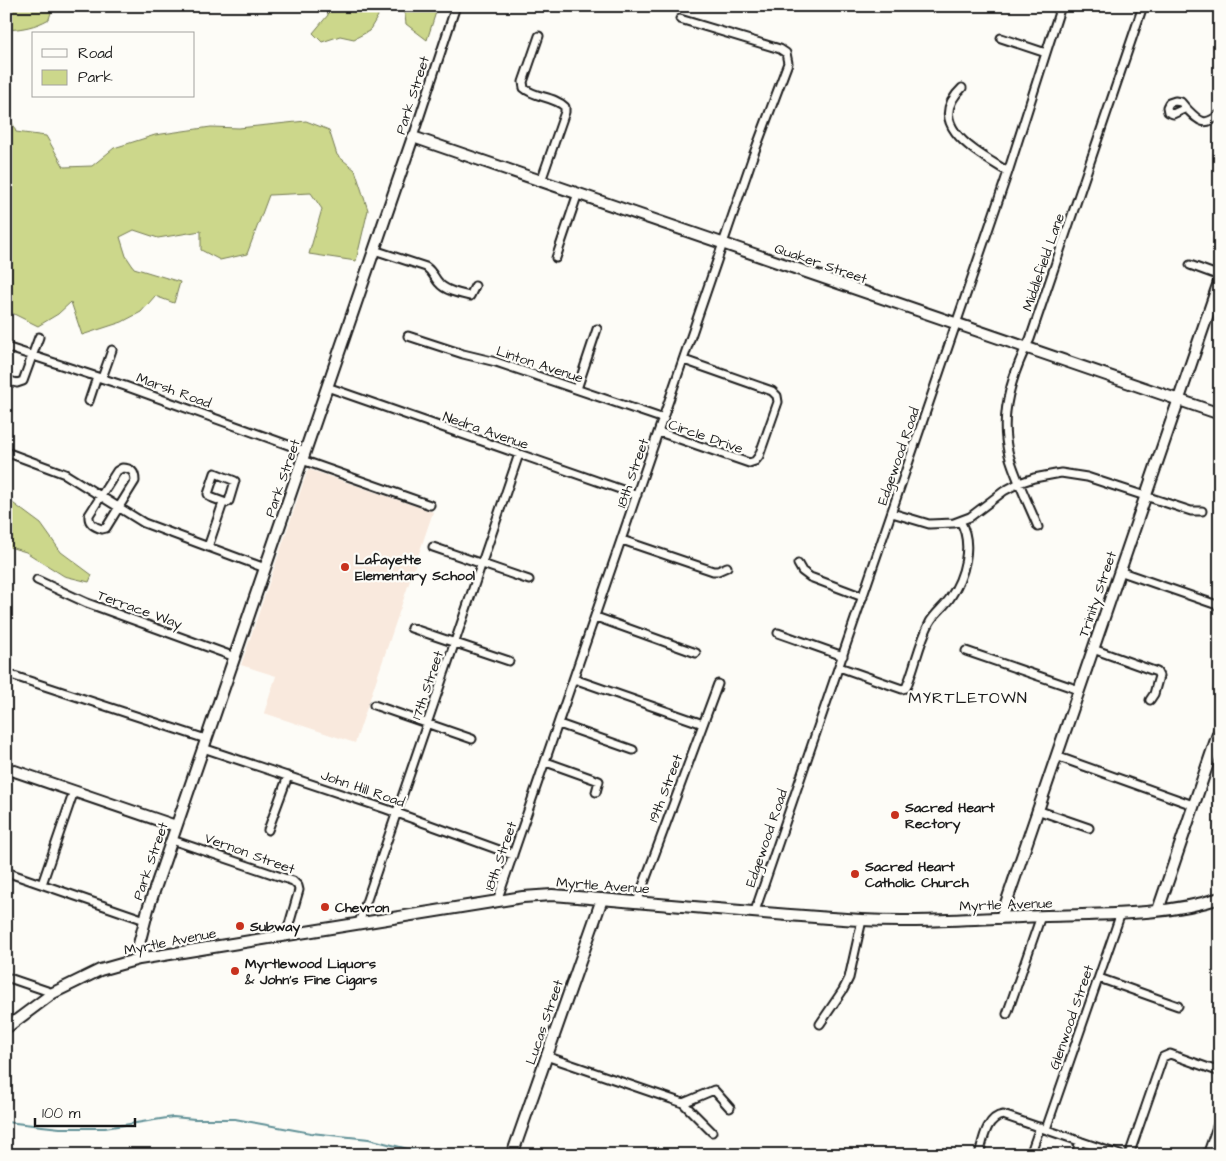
<svg xmlns="http://www.w3.org/2000/svg" width="1226" height="1161" viewBox="0 0 1226 1161" font-family="'Architects Daughter',sans-serif">
<style>
.built{fill:#f9e9dd}
.green{fill:#ccd78b;stroke:#747a54}
.lines{fill:none;stroke-linecap:round;stroke-linejoin:round}
.stream{stroke:#609096;stroke-width:2}
.street-casing{stroke:#1c1c1c;stroke-width:11}
.secondary-casing{stroke:#1c1c1c;stroke-width:14}
.street{stroke:#fdfcf7;stroke-width:7}
.secondary{stroke:#fdfcf7;stroke-width:10}
.poi-dot{fill:#c8321e;stroke:#fdfcf7;stroke-width:2}
.labels{text-anchor:middle;stroke-width:4.5;stroke-linejoin:round;paint-order:stroke}
.street-label{font-size:14px;fill:#1c1c1c;stroke:#fdfcf7}
.poi-label{font-size:14px;font-weight:bold;fill:#1c1c1c;stroke:#fdfcf7;text-anchor:start}
.quarter-label{font-size:16px;letter-spacing:1px;fill:#1c1c1c;stroke:#fdfcf7}
</style>
<rect width="100%" height="100%" fill="#fdfcf7"/>
<filter id="ink" filterUnits="userSpaceOnUse"><feTurbulence type="fractalNoise" baseFrequency=".02" numOctaves="2"/><feDisplacementMap in="SourceGraphic" scale="10" xChannelSelector="R" yChannelSelector="G"/><feConvolveMatrix kernelMatrix="1 2 1 2 8 2 1 2 1" color-interpolation-filters="sRGB"/></filter>
<g filter="url(#ink)">
<path class="built" d="M308,469L433,512L355,743L264,713L276,676L241,665Z"/>
<path class="green" d="M6,6H53L49,19C35,27 22,29 6,30Z
M326,6H376L378,16L369,31L354,39L340,36L322,42L313,33L328,15Z
M396,6H438L427,40L406,24L404,7Z
M6,107L16,132L46,136L64,167L92,166L114,148L155,135L211,127L239,128L306,121L329,130L337,155L355,170L368,210L356,261L309,254L322,209L311,193L269,195L247,254L220,260L201,250V231L158,238L134,230L120,237L126,256L134,268L180,282L174,303L155,296L141,312L122,322L82,335L71,302L58,314L38,326L6,310Z
M6,498L41,524L61,552L92,575L89,582L64,576L26,552L6,546Z"/>
<g class="lines">
<path class="stream" d="M6,1122L60,1128H105L173,1117L195,1119H235L311,1133L369,1139L431,1155"/>
<g class="street-casing">
<path id="street" d="M539,36L523,82L524,88C535,98 554,96 565,107V112L541,181
M1001,38L1046,53
M962,88C922,126 981,154 1008,172
M1175,101L1181,102L1186,108L1173,114L1168,112L1167,107L1169,103Z
M1186,108C1199,121 1204,128 1220,114
M413,137L456,6
M374,250L426,267C433,272 434,278 439,283C445,291 461,294 470,296L475,286
M556,258L578,193
M1190,265L1220,276
M408,336L463,354L496,362L664,419
M6,347L125,386L305,451
M102,378L112,350
M6,380L17,383L23,381L39,337
M327,387L637,495
M577,389L597,329
M89,401L97,377
M659,432L749,463L755,461L759,456L778,402L777,396L772,391L684,360
M6,452L65,474L144,523L265,568
M302,460L430,505
M122,468C131,468 135,472 135,481L106,528L102,529C95,527 88,524 89,515L117,471Z
M215,473L235,481L229,501L226,503L210,497L208,494Z
M892,513L929,524L954,523L970,517L1004,491L1019,483L1034,478L1061,473L1087,477L1191,511H1202
M1038,527C1028,503 1016,479 1009,455C998,415 1012,374 1030,339L1143,6
M622,540L713,571H718L727,567
M208,547L223,503
M433,547L529,580
M798,564L802,571L810,577L863,597
M1119,571L1220,606
M37,580L87,603L235,657
M596,617L696,653
M411,628L509,661
M778,633L843,656
M1093,649L1157,672L1159,676L1154,694L1150,700
M966,651L1079,690
M839,667L902,689L906,688C915,667 919,643 930,622C935,613 944,607 950,598C964,578 974,544 960,521
M14,676L206,739
M574,679L703,724
M374,705L472,739
M559,724L633,750
M203,748L386,809L513,855
M1056,756L1193,805
M546,762L599,781L596,792
M1037,810L1089,828
M268,830L288,776
M172,840L293,881L298,886L299,890L286,935
M6,872L145,920
M42,884L74,791
M497,901L753,156L788,63L786,53L780,49L680,19
M637,902L718,684
M755,911L1008,172L1061,6
M359,923L519,454
M6,977L53,993
M1099,978L1178,1006
M1007,1014L1041,916
M820,1024L843,990L849,978L862,920
M546,1056L683,1103L712,1132
M683,1103L714,1090L730,1108
M1046,1129L1121,913
M979,1155C983,1141 986,1117 1003,1115L1120,1155
M1030,1155L1040,1127
M1076,1155L1080,1141
M1129,1155L1163,1057L1170,1054L1220,1072
M1207,1155L1220,1118"/>
</g>
<g class="secondary-casing">
<path id="secondary" d="M6,768L176,826
M1158,910L1220,728
M1001,918L1220,279
M139,959V944L148,909L413,137L1220,414
M6,1028L53,993L100,970L139,959L523,897L552,895C655,903 758,914 861,920C923,923 985,918 1047,916C1104,914 1165,916 1220,898
M512,1155L602,899"/>
</g>
<use href="#street" class="street"/>
<use href="#secondary" class="secondary"/>
</g>
</g>
<g class="poi-dot">
<circle cx="345" cy="567" r="5"/>
<circle cx="895" cy="815" r="5"/>
<circle cx="855" cy="874" r="5"/>
<circle cx="325" cy="907" r="5"/>
<circle cx="240" cy="926" r="5"/>
<circle cx="235" cy="971" r="5"/>
</g>
<g class="labels">
<g class="street-label">
<text transform="translate(412 95) rotate(-72)" y="5">Park Street</text>
<text transform="translate(1043 262) rotate(-71)" y="5">Middlefield Lane</text>
<text transform="translate(821 263) rotate(19)" y="5">Quaker Street</text>
<text transform="translate(540 364) rotate(18)" y="5">Linton Avenue</text>
<text transform="translate(174 390) rotate(20)" y="5">Marsh Road</text>
<text transform="translate(486 430) rotate(19)" y="5">Nedra Avenue</text>
<text transform="translate(706 436) rotate(19)" y="5">Circle Drive</text>
<text transform="translate(898 456) rotate(-71)" y="5">Edgewood Road</text>
<text transform="translate(632 473) rotate(-71)" y="5">18th Street</text>
<text transform="translate(282 478) rotate(-71)" y="5">Park Street</text>
<text transform="translate(1097 594) rotate(-71)" y="5">Trinity Street</text>
<text transform="translate(140 609) rotate(20)" y="5">Terrace Way</text>
<text transform="translate(427 685) rotate(-71)" y="5">17th Street</text>
<text transform="translate(363 788) rotate(19)" y="5">John Hill Road</text>
<text transform="translate(665 788) rotate(-69)" y="5">19th Street</text>
<text transform="translate(766 838) rotate(-71)" y="5">Edgewood Road</text>
<text transform="translate(250 853) rotate(20)" y="5">Vernon Street</text>
<text transform="translate(500 856) rotate(-71)" y="5">18th Street</text>
<text transform="translate(150 861) rotate(-71)" y="5">Park Street</text>
<text transform="translate(603 885) rotate(4)" y="5">Myrtle Avenue</text>
<text transform="translate(1006 904) rotate(-2)" y="5">Myrtle Avenue</text>
<text transform="translate(170 941) rotate(-11)" y="5">Myrtle Avenue</text>
<text transform="translate(1071 1017) rotate(-71)" y="5">Glenwood Street</text>
<text transform="translate(544 1022) rotate(-71)" y="5">Lucas Street</text>
</g>
<g class="poi-label">
<text x="355" y="564">Lafayette<tspan x="355" dy="16">Elementary School</tspan></text>
<text x="905" y="812">Sacred Heart<tspan x="905" dy="16">Rectory</tspan></text>
<text x="865" y="871">Sacred Heart<tspan x="865" dy="16">Catholic Church</tspan></text>
<text x="335" y="912">Chevron</text>
<text x="250" y="931">Subway</text>
<text x="245" y="968">Myrtlewood Liquors<tspan x="245" dy="16">&amp; John’s Fine Cigars</tspan></text>
</g>
<g class="quarter-label">
<text x="968" y="703">MYRTLETOWN</text>
</g>
</g>
<rect width="1226" height="1161" fill="none" stroke="#fdfcf7" stroke-width="25"/>
<rect x="12" y="12" width="1201" height="1136" fill="none" stroke="#1c1c1c" stroke-width="2" filter="url(#ink)"/>
<rect x="32" y="32" width="162" height="65" fill="#fdfcf7" stroke="#a3a29f"/>
<rect x="42" y="49" width="25" height="8" fill="#fdfcf7" stroke="#a3a29f"/>
<text x="78" y="58" font-size="15" fill="#1c1c1c">Road</text>
<rect x="42" y="70" width="25" height="15" fill="#ccd78b" stroke="#a3a29f"/>
<text x="78" y="82" font-size="15" fill="#1c1c1c">Park</text>
<path d="M35 1118v8h100v-8" fill="none" stroke="#1c1c1c" stroke-width="2.5"/>
<text x="42" y="1118" font-size="15" fill="#1c1c1c" stroke="#fdfcf7" stroke-width="4" paint-order="stroke">100 m</text>
</svg>
